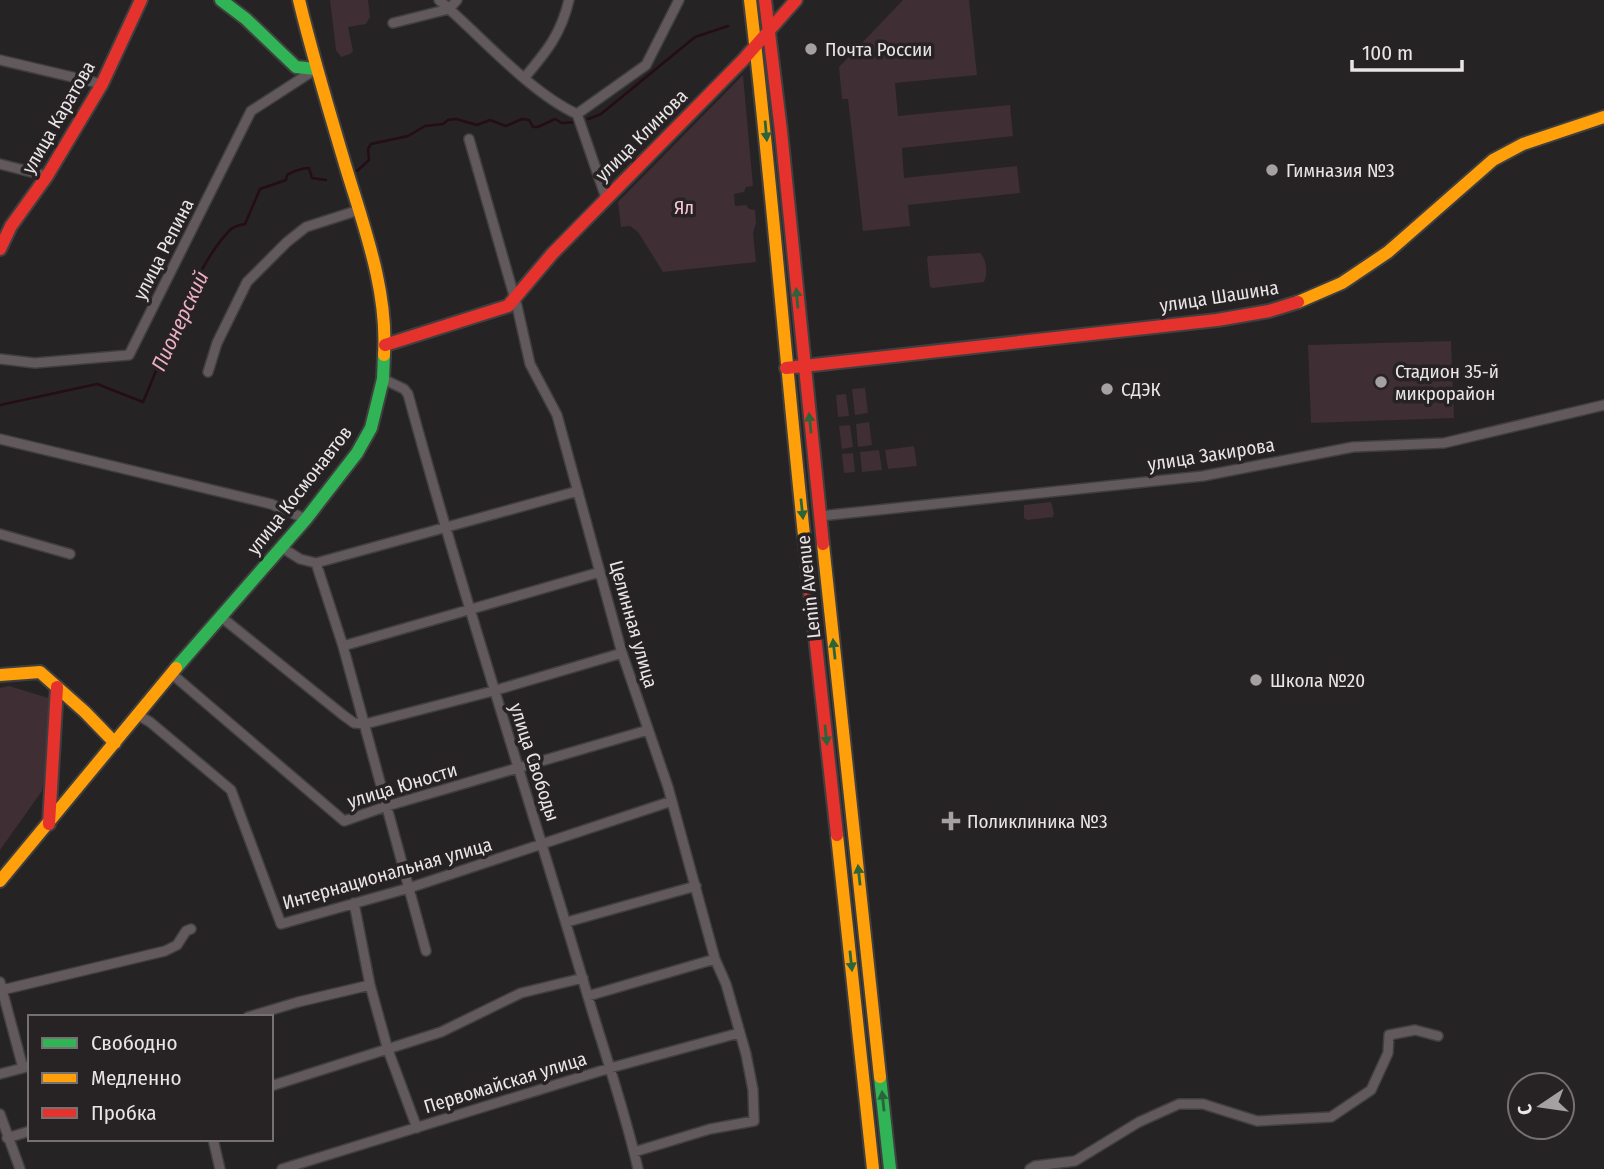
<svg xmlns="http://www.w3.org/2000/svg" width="1604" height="1169" viewBox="0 0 1604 1169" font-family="'Fira Sans Condensed',sans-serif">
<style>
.green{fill:#3f2e34}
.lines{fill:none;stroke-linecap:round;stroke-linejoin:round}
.stream{stroke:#250d17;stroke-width:2.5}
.street-casing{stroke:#403f3f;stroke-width:12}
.fast-casing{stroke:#403f3f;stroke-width:16}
.slow-casing{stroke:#403f3f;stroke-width:16}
.jam-casing{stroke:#403f3f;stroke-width:16}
.street{stroke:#62595c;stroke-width:9}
.fast{stroke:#30b455;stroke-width:12}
.slow{stroke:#ff9f0a;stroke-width:12}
.jam{stroke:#e5322d;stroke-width:12}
.oneway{fill:#2b643a}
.poi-dot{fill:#a5a1a2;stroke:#272223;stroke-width:2.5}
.labels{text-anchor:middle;stroke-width:7;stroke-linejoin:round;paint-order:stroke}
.poi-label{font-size:19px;fill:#e9e5e6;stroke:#272223;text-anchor:start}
.street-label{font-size:19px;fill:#e9e5e6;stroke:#272223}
.park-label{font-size:19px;fill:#f8c6d7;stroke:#272223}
.water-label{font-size:21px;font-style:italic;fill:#ecafc5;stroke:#272223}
</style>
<rect width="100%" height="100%" fill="#262324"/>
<path class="green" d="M330,0H368L370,17L366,24L348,27L353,51L350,54L341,57L336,50Z
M903,0H969L977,75L895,83L898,116L1010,105L1013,136L902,148L904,178L1017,166L1020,193L908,205L910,226L863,231L848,99H842L839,67Z
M743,75L753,186L746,187L744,192L734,194L735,206L746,205L749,209L755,210L756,223L753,233L756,262L663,272L638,232L630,226L621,227L618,202Z
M980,253C987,260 988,274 984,282L933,288L930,287L927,259L928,256Z
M1451,341L1454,418L1311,423L1308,345Z
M865,388L868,413L855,415L852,389Z
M846,394L849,416L838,417L836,395Z
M869,422L872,445L858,447L856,424Z
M850,425L853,447L842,449L839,426Z
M914,446L917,466L888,469L885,450Z
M879,450L882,470L862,472L860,452Z
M853,453L855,472L844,473L842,454Z
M1051,502L1054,513L1053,517L1027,520L1024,518V505Z
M9,686L55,700L42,791L0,850V688Z"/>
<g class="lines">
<path class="stream" d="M588,119L601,114L695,37L728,26
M357,171L369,160L368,149L371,144L408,136L425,126L443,124L448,120L456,119L477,125L490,120L506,126L522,119L529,120L533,127H538L555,119L562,123L575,122
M0,405L97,384L143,402C164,354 195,265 230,230C234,226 239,225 245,224L260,189L286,180L287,175C294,171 301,168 309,168L312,178L326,180"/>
<g class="street-casing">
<path id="street" d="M439,0C480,35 529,92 577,114L606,198
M393,23L449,9L457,0
M0,60L102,84
M525,77C547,51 561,34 569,0
M577,114L646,65L679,0
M469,139L517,306L530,364L557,415L622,653L668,787L715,959L726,984L746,1054L753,1090L754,1121L710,1129L634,1152
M0,164L47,176
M0,359L35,363L129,355L251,111L316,69
M208,372L217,343L247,282L287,242L306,227L359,210
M383,379L404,389L408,394C463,596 528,795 588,997C605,1054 625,1111 638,1169
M0,439L271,504L306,519
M820,516L1203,476L1353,447L1444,443L1604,405
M0,534L70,554
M281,547L300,559L316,563L578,491
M316,563L343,646L426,951
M220,616L343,715L354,723L365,724L493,691L622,653
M343,646L600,572
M172,674L344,821L387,806L648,730
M138,715L150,722L231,790L281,924L409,888L672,801
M354,903L370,985L388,1050L417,1128
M567,922L696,886
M0,982L23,1068L30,1066
M2,990L165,951L177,945L186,931L191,929
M588,996L715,959
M248,1017L298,1002L370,985
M0,1074L23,1068
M271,1086L441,1032L521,993L583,978
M0,1114L20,1169
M7,1138L30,1131
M213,1139L220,1169
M282,1169L610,1068L739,1033
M1030,1169L1035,1166L1075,1161L1139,1122L1179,1104H1203L1257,1121L1331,1117L1371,1090L1388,1053L1389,1035L1415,1030L1438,1036"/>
</g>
<g class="fast-casing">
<path id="fast" d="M221,0L246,19L296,67L316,69
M176,668L306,519L357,453L371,428L383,379L384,355
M880,1077L890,1169"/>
</g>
<g class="slow-casing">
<path id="slow" d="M299,0C313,58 330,114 347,171C365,230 388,292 384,355
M750,0C772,184 786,369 806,554
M1298,302L1342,283L1388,252L1493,160L1523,144L1604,117
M823,544L880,1077
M0,675L40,672L85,712L115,743
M837,835L873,1169
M0,881L176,668"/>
</g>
<g class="jam-casing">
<path id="jam" d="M765,0L781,131L823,544
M0,249L11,226L47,176L102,84L141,0
M385,345L508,306L552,254L743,60L796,0
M786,368L1217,320L1269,311L1298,302
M806,554L837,835
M49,824L57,687"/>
</g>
<use href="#street" class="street"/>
<use href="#fast" class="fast"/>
<use href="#slow" class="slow"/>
<use href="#jam" class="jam"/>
</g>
<defs><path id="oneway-solid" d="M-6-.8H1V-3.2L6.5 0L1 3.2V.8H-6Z" transform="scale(1.75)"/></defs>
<g class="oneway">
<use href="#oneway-solid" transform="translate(766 131) rotate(85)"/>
<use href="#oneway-solid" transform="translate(797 298) rotate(-95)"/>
<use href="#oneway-solid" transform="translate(810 423) rotate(-96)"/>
<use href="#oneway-solid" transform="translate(802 509) rotate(84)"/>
<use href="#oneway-solid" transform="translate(834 649) rotate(-96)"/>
<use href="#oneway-solid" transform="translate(826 735) rotate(84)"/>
<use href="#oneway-solid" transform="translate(859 875) rotate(-96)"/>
<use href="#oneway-solid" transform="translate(851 961) rotate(84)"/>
<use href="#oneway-solid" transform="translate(883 1101) rotate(-96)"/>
</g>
<g class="poi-dot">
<circle cx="811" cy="49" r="7"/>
<circle cx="1272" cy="170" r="7"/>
<circle cx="1381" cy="382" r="7"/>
<circle cx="1107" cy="389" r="7"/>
<circle cx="1256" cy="680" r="7"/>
<path d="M947.5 810.5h7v7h7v7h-7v7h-7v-7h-7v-7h7z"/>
</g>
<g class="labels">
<g class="poi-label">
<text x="825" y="56">Почта России</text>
<text x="1286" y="177">Гимназия №3</text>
<text x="1395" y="378">Стадион 35-й<tspan x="1395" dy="22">микрорайон</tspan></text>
<text x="1121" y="396">СДЭК</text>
<text x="1270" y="687">Школа №20</text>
<text x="967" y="828">Поликлиника №3</text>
</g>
<g class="street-label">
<text transform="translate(58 117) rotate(-60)" y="7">улица Каратова</text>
<text transform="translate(641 135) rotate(-45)" y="7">улица Клинова</text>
<text transform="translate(163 249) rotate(-63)" y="7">улица Репина</text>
<text transform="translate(1219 296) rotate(-9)" y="7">улица Шашина</text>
<text transform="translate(1211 454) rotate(-9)" y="7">улица Закирова</text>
<text transform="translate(299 490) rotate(-52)" y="7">улица Космонавтов</text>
<text transform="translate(808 587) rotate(-96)" y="7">Lenin Avenue</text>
<text transform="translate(634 624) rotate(74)" y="7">Целинная улица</text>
<text transform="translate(535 762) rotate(72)" y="7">улица Свободы</text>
<text transform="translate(402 785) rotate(-17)" y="7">улица Юности</text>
<text transform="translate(387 873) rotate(-16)" y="7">Интернациональная улица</text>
<text transform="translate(505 1082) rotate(-17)" y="7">Первомайская улица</text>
</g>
<g class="park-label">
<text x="684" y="214">Ял</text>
</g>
<g class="water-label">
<text transform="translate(180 321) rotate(-65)" y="7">Пионерский</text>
</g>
</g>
<rect x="28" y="1015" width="245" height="126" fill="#272223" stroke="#757071" stroke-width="2"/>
<rect x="42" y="1038" width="35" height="10" fill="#30b455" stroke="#757071" stroke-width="2"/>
<text x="91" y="1050" font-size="21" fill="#e9e5e6">Свободно</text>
<rect x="42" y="1073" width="35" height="10" fill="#ff9f0a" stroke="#757071" stroke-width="2"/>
<text x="91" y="1085" font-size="21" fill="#e9e5e6">Медленно</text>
<rect x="42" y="1108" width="35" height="10" fill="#e5322d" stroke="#757071" stroke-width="2"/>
<text x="91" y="1120" font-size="21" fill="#e9e5e6">Пробка</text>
<g transform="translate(1541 1106) rotate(257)"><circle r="33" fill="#272223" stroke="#757071" stroke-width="2"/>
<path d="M0-5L12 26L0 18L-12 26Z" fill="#a5a1a2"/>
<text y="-10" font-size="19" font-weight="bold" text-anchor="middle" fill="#e9e5e6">С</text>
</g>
<path d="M1352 60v10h110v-10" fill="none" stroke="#e9e5e6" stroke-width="3.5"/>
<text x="1362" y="60" font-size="21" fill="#e9e5e6" stroke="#272223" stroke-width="5" paint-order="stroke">100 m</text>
</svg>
